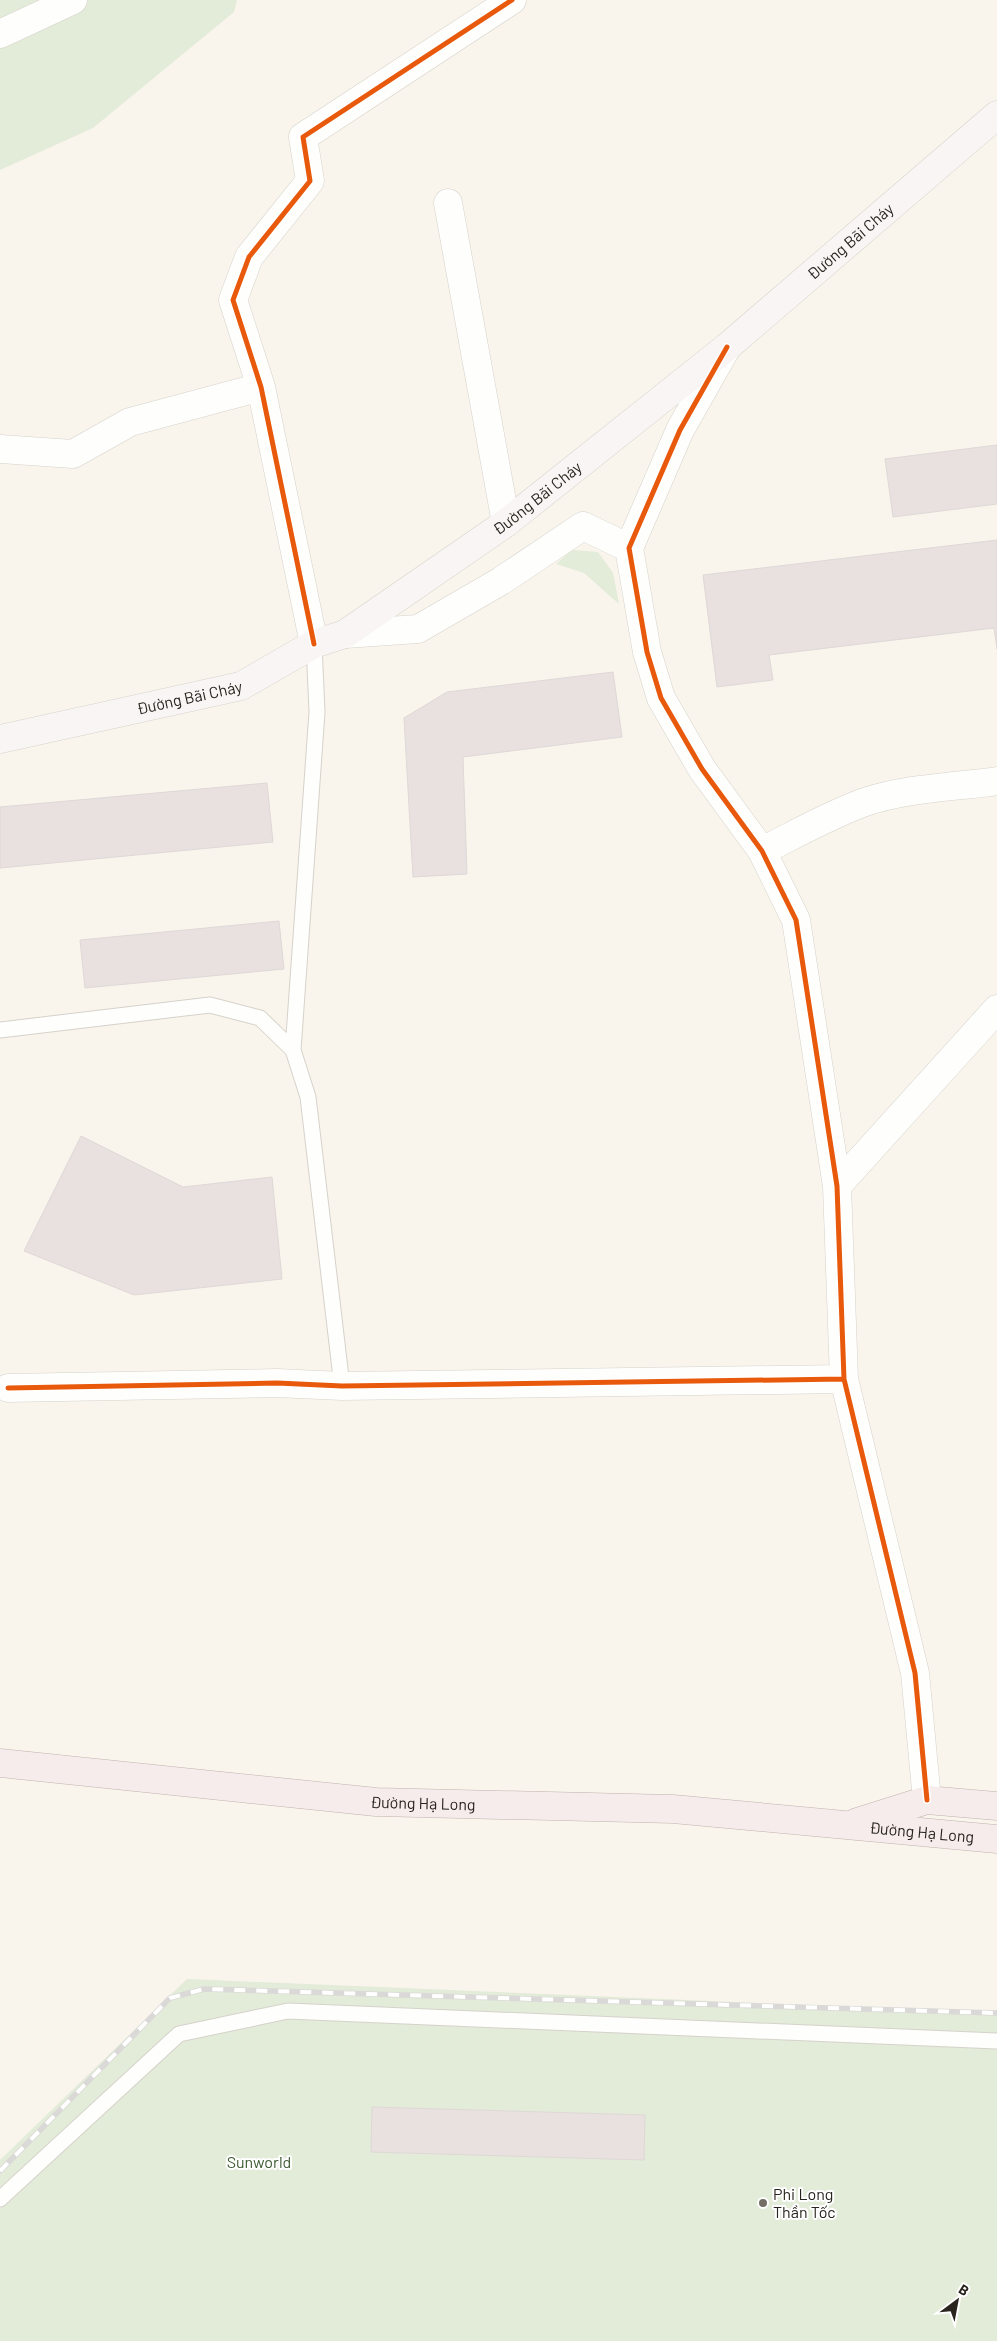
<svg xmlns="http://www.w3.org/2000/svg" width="997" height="2341" viewBox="0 0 997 2341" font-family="Barlow,sans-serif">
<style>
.green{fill:#e3ebd9}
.building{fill:#e9e0e0;stroke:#ded8d6}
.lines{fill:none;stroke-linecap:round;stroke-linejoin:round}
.service-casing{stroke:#d6d2cb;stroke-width:17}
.minor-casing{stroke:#d6d2cb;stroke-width:29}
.secondary-casing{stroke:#d6d2cb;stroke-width:29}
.primary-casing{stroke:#c2b2ae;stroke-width:29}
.service{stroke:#fefefc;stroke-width:15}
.minor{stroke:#fefefc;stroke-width:28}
.secondary{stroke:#f9f5f4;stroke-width:28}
.primary{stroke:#f5eceb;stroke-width:28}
.rail-casing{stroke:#dad9d7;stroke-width:5.5}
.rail{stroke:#fff;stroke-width:4;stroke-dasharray:11;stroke-linecap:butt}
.cycleway-casing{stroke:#fff;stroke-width:8}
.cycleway{stroke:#e8590c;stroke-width:5}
.poi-dot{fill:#726e66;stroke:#fff;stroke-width:2}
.labels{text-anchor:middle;stroke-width:4;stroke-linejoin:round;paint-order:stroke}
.street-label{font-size:16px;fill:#29251e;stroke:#fff}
.park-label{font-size:16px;fill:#3e5b32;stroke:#fff}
.poi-label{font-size:16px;fill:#29251e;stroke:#fff;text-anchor:start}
</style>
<rect width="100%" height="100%" fill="#f9f5ec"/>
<path class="green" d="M0,0H237L234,12L93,128L0,170Z
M572,550L598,552L613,573L619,604L584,573L556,564Z
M187,1979L997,2013V2341H0V2160Z"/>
<path class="building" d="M997,445V504L893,517L885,459Z
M997,540V649L994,628L769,655L773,680L717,687L703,575Z
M613,672L622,737L463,757L467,874L413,877L404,718L447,692Z
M267,783L273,842L0,868V807Z
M279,921L284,969L85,988L80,940Z
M81,1136L183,1187L272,1177L282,1279L134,1295L24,1251Z
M372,2107L645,2115L644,2160L371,2152Z"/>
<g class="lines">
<g class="service-casing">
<path id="service" d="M0,1030L210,1005L260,1018L293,1050L308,1097L342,1386
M293,1050L317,712L314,644
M0,2199L179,2034L288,2011L997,2041"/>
</g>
<g class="minor-casing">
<path id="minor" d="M0,34L73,0
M448,203L506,523
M727,347L680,430L629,548L647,652L661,698L702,769L762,851L796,920L837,1186L844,1379L915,1673L927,1800
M0,449L73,454L130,422L261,387
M345,634L418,629L501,581L583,526L629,548
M314,644L261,387L233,300L249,257L310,181L303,137L512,0
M762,851C796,834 829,815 865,802C907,788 954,787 997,781
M837,1186L997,1009
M8,1388L277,1383L342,1386L844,1379"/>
</g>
<g class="secondary-casing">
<g id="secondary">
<path id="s1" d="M0,739L241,686L314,644L345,634L506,523L727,347L997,115"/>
</g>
</g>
<g class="primary-casing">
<g id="primary">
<path id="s2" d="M0,1763L376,1802L673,1809L997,1839"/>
<path d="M857,1822L927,1800L997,1806"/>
</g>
</g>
<use href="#service" class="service"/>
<use href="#minor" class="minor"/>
<use href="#secondary" class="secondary"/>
<use href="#primary" class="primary"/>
<g class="rail-casing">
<path id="rail" d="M0,2171L170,1998L204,1989L997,2013"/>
</g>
<use href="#rail" class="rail"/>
<g class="cycleway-casing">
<path id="cycleway" d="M727,347L680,430L629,548L647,652L661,698L702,769L762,851L796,920L837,1186L844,1379L915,1673L927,1800
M314,644L261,387L233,300L249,257L310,181L303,137L512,0
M8,1388L277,1383L342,1386L844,1379"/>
</g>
<use href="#cycleway" class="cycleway"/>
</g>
<circle class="poi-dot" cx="763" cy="2203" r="5"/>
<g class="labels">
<g class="street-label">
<text dy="6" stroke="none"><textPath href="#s1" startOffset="1004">Đường Bãi Cháy</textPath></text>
<text dy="6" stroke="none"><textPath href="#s1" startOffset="599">Đường Bãi Cháy</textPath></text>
<text dy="6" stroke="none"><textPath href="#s1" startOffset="194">Đường Bãi Cháy</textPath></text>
<text dy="6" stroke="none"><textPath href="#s2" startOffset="425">Đường Hạ Long</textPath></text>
<text dy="6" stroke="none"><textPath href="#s2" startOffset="925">Đường Hạ Long</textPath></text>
</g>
<g class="park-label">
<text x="259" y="2168">Sunworld</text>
</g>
<g class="poi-label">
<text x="773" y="2200">Phi Long<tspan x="773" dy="18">Thần Tốc</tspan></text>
</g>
</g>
<g transform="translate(957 2301) rotate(32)" stroke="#ffffff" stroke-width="4" paint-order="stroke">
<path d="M0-4L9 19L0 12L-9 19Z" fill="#29251e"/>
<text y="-8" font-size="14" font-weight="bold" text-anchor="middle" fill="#29251e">B</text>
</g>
</svg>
